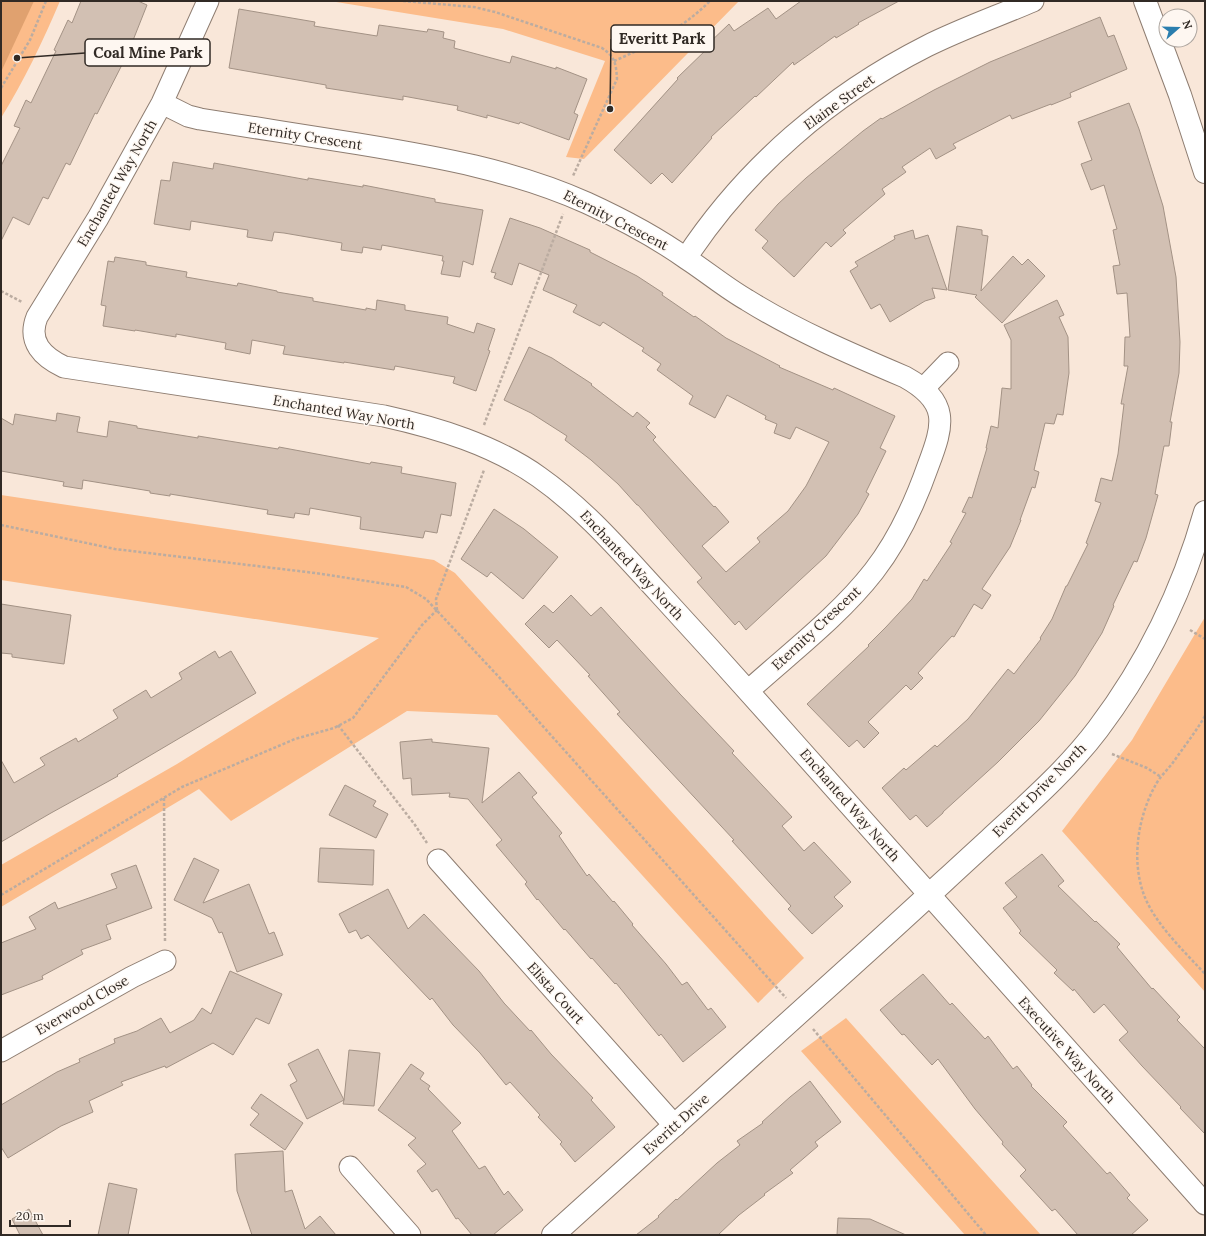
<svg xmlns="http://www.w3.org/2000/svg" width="1206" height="1236" viewBox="0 0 1206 1236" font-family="Lora,serif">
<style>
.green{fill:#fcbc8a}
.forest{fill:#e0a16f}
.building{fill:#d2c0b3;stroke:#a39285}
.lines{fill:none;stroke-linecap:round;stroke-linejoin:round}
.minor-casing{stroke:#8e7d71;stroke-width:23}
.tertiary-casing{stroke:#8e7d71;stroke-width:24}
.path{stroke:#bbaca1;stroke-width:2.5;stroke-dasharray:3 2;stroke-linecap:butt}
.minor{stroke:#fff;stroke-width:21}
.tertiary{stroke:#fff;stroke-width:22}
.labels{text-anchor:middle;stroke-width:3;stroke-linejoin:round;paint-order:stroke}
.street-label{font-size:14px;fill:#312a25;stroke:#fef7f1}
.leader{fill:none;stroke:#312a25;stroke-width:1.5}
.callout-dot{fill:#312a25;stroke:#fef7f1;stroke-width:1.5}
.callout{fill:#fef7f1;stroke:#312a25;stroke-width:1.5}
.callout-label{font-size:15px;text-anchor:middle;font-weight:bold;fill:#312a25}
</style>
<rect width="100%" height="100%" fill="#f9e7d9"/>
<path class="green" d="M1,1H60C43,41 24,81 1,118Z
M330,1H739L584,159L566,157L605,61L503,29Z
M1,495L434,560L455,573L804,958L758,1003L497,715L407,711L231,821L199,789L1,907V865L177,764L379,638L1,580Z
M1205,617V992L1062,831L1132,740Z
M846,1018L1041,1235H965L801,1051Z"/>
<path class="forest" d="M1,1H34L1,72Z"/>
<path class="building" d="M81,1H138L147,5L128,53L97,114L95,113L70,165L66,163L48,199L43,197L29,225L13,217L1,241V166L20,128L14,126L26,100L31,103L56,51L54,50L68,20L72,23Z
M801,1H899L858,23L859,24L836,38L835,36L794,65L793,62L756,97L755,96L711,137L712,138L672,183L662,173L651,184L614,150L678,79L677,78L709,47L707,45L729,24L734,31L768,8L776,19Z
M239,9L315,22L314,26L377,36L379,25L427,32L428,29L444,32L443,38L455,41L454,48L510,63L512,56L556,69V67L587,79L574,113L578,115L569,140L520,122L519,124L487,115V118L457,110L458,106L403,96V100L326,88V85L229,68Z
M1100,17L1108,37L1114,35L1127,69L1070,93L1071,97L1051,105V104L1012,119L1010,115L953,144L956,148L936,159L930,148L902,167L906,172L882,189L885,194L843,230L846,233L831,247L826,242L794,277L762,248L768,241L755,230L778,204L806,178L863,131L881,118L882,119L934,90L990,62Z
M1129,103L1139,129L1163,206L1176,277L1180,342L1179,373L1170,422H1172L1169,446H1164L1155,494L1158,495L1146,538L1137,562L1134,561L1113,605L1114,606L1102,633L1075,676L1039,721L998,762L943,812V813L927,827L916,815L910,820L882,788L904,768L906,770L935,745L937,747L968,719L1008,669L1014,674L1041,639L1040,638L1052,619L1066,586H1067L1088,544L1086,543L1101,503L1095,501L1101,478L1112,481L1118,454L1124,404H1121L1128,366H1124L1125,337H1130L1127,293L1117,294L1113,266L1120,265L1113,230L1117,229L1104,185L1091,190L1081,164L1092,160L1078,122Z
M173,162L213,169L214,163L308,180V178L363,187V185L435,199V202L483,210L473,265L463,261L460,277L441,274L444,261H442L443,256L382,245L381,250L363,247L362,253L341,250L342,243L284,233L274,232L272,241L247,237L248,230L191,221L190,230L154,224L161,180L170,181Z
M510,218L540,228L590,250V252L637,276L663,293L662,295L694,317L695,316L726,338L780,366L779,367L833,390L834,388L895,416L880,448L886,451L866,492L869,494L858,514L826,556L746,630L739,621L735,625L697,582L702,578L638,505H637L618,484L591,460L565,440L567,436L531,413L504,400L529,347L552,358L592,384L591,385L633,417L637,412L650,423L646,427L656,437L653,440L714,507L715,506L729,522L702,546L726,572L760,542L757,538L788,511L806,486L829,442L796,427L790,439L774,433L777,424L765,419L766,416L727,395L715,418L689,404L693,396L657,370L661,364L642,351L644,348L603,322L600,326L573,312L577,305L543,290L549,275L519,263L512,285L494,278L496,273L491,272Z
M957,226L982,230V235L988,236L981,291L1013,256L1022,265L1028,259L1045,276L1002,323L975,297L977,295L948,290Z
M913,230L915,239L928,235L947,290L932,288L935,298L925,301L890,322L880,304L871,309L850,271L858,266L855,262L895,239L894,236Z
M115,257L146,262V265L187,272L186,277L237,286L238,283L277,291V292L313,298V301L366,310V308L376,310L377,300L405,305V310L448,317L447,324L474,333L477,323L495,329L488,350L490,351L476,391L453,383L455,377L395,366L394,370L344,362V363L283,354L285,346L252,340L250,354L225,349L226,343L176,334V337L135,330V331L103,326L106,306L101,305L108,261L114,262Z
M1057,300L1064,315L1059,317L1068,337L1069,373L1063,415L1057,414L1054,424L1045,423L1034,470L1039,472L1035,488L1032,487L1020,520H1021L1010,547L982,589L991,595L982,609L974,604L954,637L952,636L918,673L923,678L911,690L906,685L868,722L879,733L864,748L857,740L849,747L807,704L869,646L868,645L886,627L912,599L924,579L927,581L952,543L950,542L966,513L962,512L969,497L972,498L987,448H986L991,426L998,428L1002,388L1011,389V340L1004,325Z
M57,413L80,417L77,432L107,437L109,421L137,426V428L198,438V436L278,449L279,447L370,464L371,462L402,467L401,473L456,483L451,516L441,514L437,533L425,531L423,538L360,529L361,517L310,508L309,515L295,513L294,518L267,514L268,510L170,494V496L150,493V491L83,480L82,489L63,486L64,482L1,471V418L13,425L15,414L56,421Z
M494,509L524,529L558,557L523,599L491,572L487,577L461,559Z
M571,595L591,616L601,607L680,694L734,751L732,753L792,817L782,826L804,851L814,842L851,882L834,897L843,906L812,934L788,909L791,906L732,841L734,840L617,714L620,712L588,676L590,675L557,640L549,648L525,624L544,605L553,613Z
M1,604L71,615L64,664L12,657V654L1,653Z
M215,651L219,658L231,651L256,693L117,775L118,776L51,813L1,842V760L14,783L45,765L40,758L76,738L78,742L118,718L113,710L146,690L151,698L182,679L179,673Z
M432,739V742L489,748L482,803L519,772L537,793L532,797L562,833L559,836L587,876L589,874L613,902L614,901L633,924L632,925L666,964L682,985L687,982L708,1010L711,1008L726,1027L683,1062L661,1034L659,1036L616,983L615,984L592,958L591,959L565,929L564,930L538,899L537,900L525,884L527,882L496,845L502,840L468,799L449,797L450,793L412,795L411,778L403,779L400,742Z
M345,785L376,801L373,806L388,814L376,838L329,815Z
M320,848L374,850L373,885L318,882Z
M1042,854L1064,881L1058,886L1095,922L1096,921L1120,944L1117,947L1152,989L1153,988L1180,1017L1177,1020L1205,1049V1134L1180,1108L1181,1107L1142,1066L1119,1040L1128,1032L1104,1004L1094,1013L1074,989L1073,991L1054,973L1057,970L1019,933L1021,931L1003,908L1017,897L1005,883Z
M194,858L219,870L203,903L249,884L269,934L274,932L283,955L237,972L222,932L219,933L212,918L174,900Z
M136,865L152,908L106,925L111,939L81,950L83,954L42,976L43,979L1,995V943L36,929L29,917L55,902L58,909L117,888L111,874Z
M388,889L408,929L424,914L479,971L504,1003L530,1031L531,1030L551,1054L593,1098L591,1100L615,1127L575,1162L560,1144L562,1142L538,1117L540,1115L510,1082L506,1085L480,1053L453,1025L432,998L430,1000L368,935L361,939L356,930L349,933L339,914Z
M230,971L282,994L269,1024L256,1018L233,1055L213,1043L166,1068L165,1066L121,1082L123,1085L89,1101L93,1112L61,1126L8,1158L1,1147V1105L57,1072L80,1062L79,1059L115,1043L114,1039L137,1031L161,1018L170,1033L194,1020L202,1008L211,1014Z
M923,974L950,1005L952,1003L985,1039L988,1036L1013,1069L1017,1066L1032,1085L1031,1086L1067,1122L1063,1126L1107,1174L1110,1172L1130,1195L1127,1198L1148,1220L1131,1235H1078L1055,1209L1052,1211L1020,1176L1026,1170L1002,1144L1003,1142L975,1109L938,1059L932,1065L904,1034L902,1035L880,1010Z
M318,1049L344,1100L349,1050L380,1053L374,1106L343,1104L344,1100L307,1119L290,1085L297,1081L288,1064Z
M411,1064L424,1073L420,1079L430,1086L428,1089L461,1123L452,1131L479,1169L485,1166L504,1195L508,1191L523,1210L493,1235H472L458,1218L456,1219L437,1189L432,1192L417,1171L426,1164L408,1145L416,1138L378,1110Z
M810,1081L841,1122L815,1142L818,1146L790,1170L793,1173L764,1194L765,1195L739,1215L718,1235H636L659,1217L658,1216L676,1199L677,1200L717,1163L740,1145L737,1141L763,1123L762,1122L790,1097Z
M261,1094L303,1123L285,1150L250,1125L259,1114L251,1108Z
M283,1151L285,1192L292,1190L305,1229L320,1216L336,1235H252L237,1191L235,1154Z
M109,1183L137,1189L128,1235H98Z
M29,1209L43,1235H20L12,1219Z
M838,1218L870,1219L906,1235H837Z"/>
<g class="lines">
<g class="minor-casing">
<path id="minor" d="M208,1L162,103L98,218L37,317C27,342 43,357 64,367L384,416C438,428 494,445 539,477C586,510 622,553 660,594C706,644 751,694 796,745C932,898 1068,1051 1205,1204
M162,103L188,116L200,119C253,127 306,136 359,144C438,157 513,170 587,203C622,219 656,237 687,259C707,272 726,288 747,300C797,331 851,354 905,377C950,402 944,424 928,466C915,503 898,540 874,571C839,616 790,653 748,691
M686,258C746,167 830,95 927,46C961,29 998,16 1033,1
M923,389L948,363
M438,860L675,1126
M1,1051L132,977L165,961
M350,1167L410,1235"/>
</g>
<g class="tertiary-casing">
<path id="tertiary" d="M1145,1L1180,95L1205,172
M553,1235C653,1146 752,1056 851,966C898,924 944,881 990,839C1028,804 1067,770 1098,729C1147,664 1183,590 1205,512"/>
</g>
<path class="path" d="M403,1L474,7L495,12L602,48C615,57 616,63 617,79L573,176
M614,61C649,46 683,28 710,1
M1,88L30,40L46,1
M1,291L22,302
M484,425L563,214
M1,525L115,549L315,573L406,587L426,599L498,676L786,998
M437,610L436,599L484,470
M1190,630L1205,639
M1205,716C1195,733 1183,748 1172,764C1166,771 1159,778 1155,786C1138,817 1131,860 1144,895C1155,924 1184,951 1205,974
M338,725L415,825L427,843
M1112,754L1147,768L1161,777
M164,798L165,941
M1,895L182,787L295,739L334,728L353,718L422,625L437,610
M813,1029L986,1235"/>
<use href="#minor" class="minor"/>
<use href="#tertiary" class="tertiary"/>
</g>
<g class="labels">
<g class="street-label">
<text transform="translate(839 102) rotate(-36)" y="5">Elaine Street</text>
<text transform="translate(305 136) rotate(9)" y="5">Eternity Crescent</text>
<text transform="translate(117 183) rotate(-60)" y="5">Enchanted Way North</text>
<text transform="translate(616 220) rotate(27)" y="5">Eternity Crescent</text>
<text transform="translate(344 412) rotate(10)" y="5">Enchanted Way North</text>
<text transform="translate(632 565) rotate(47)" y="5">Enchanted Way North</text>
<text transform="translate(816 628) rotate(-43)" y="5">Eternity Crescent</text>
<text transform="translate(1039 790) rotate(-45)" y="5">Everitt Drive North</text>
<text transform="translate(850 805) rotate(49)" y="5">Enchanted Way North</text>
<text transform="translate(556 993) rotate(48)" y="5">Elista Court</text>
<text transform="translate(82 1005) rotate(-30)" y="5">Everwood Close</text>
<text transform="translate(1067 1050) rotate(48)" y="5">Executive Way North</text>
<text transform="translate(676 1124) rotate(-42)" y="5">Everitt Drive</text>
</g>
</g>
<path class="leader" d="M610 109L611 39M17 58L85 53"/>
<g class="callout-dot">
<circle cx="610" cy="109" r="4"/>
<circle cx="17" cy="58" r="4"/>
</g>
<g class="callout">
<rect x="611" y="25" width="103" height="27" rx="4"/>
<rect x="85" y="39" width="125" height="27" rx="4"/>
</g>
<g class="callout-label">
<text x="662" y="44">Everitt Park</text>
<text x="148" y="58">Coal Mine Park</text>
</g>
<rect width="1206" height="1236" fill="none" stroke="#312a25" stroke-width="4"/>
<g transform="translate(1178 28) rotate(70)"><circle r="19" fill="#fef7f1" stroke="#aca59f"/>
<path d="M0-3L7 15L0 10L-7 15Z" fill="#2a7eae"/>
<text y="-6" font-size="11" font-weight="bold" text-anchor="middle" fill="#312a25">N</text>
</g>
<path d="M10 1220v6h60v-6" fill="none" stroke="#312a25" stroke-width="2"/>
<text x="16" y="1220" font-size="12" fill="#312a25" stroke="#fef7f1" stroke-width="3" paint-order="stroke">20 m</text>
</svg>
